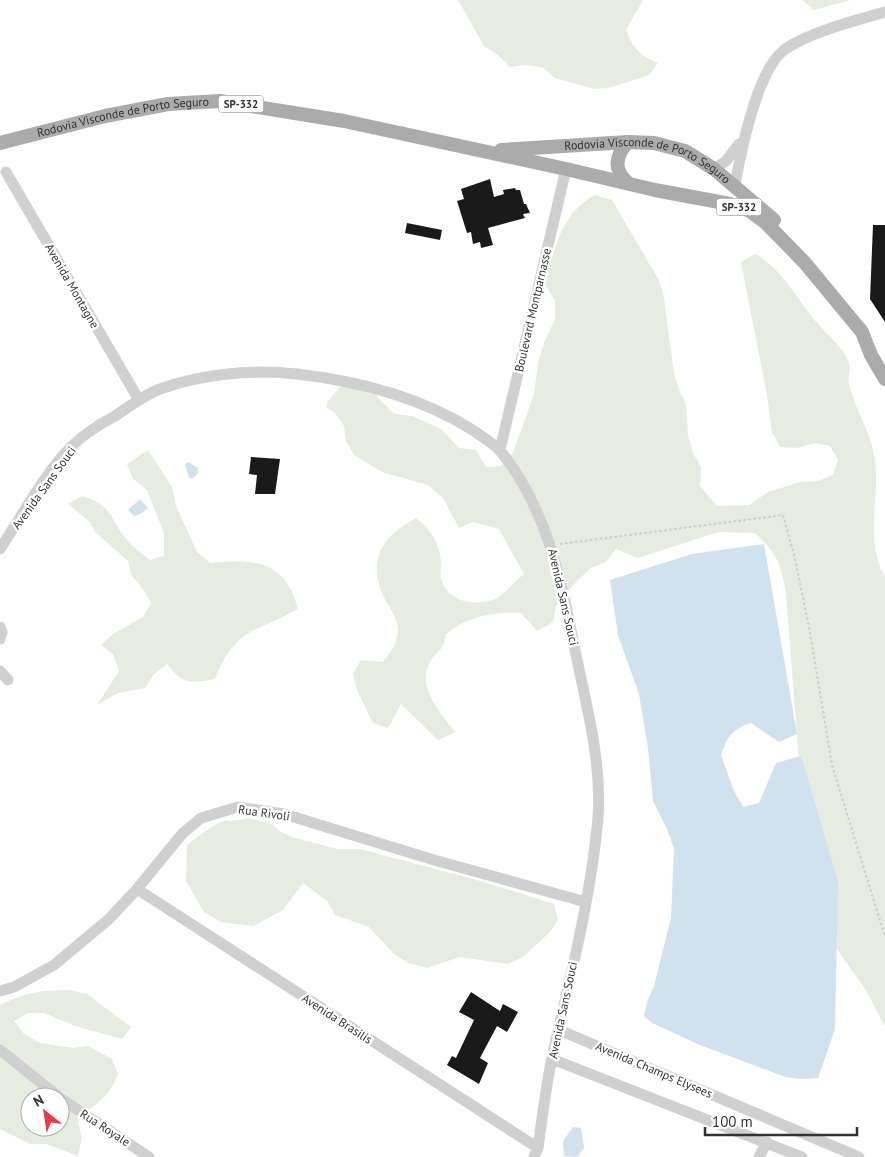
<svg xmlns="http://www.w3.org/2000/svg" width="885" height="1157" viewBox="0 0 885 1157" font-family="'PT Sans',sans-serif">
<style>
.green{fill:#e6ecdf;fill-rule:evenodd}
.water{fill:#cfe2ee}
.building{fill:#1a1a1a}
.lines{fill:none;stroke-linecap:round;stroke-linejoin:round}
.path{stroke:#cdcdcd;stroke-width:2;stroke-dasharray:2.5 2.5;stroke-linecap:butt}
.minor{stroke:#d0d0d0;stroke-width:11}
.major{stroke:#ababab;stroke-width:14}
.labels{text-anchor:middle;stroke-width:5;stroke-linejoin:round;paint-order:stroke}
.shield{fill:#fff;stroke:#707070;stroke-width:1}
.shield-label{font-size:11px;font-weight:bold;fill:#333}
.street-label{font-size:12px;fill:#333;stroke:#fff}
</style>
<rect width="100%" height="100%" fill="#fff"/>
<path class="green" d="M458,0H643L626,30C633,48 640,56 658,63L649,75L609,88L594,89L555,78L542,67L525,65L510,67L498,55L484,46Z
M802,0H851L814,10Z
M595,195L612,200L660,282L664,298L674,374L679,390L686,404L688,435L693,453L701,467L700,486L717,506L749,505L768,492L800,482L818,481L833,475L838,460L830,446L815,443L797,448L780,447L772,432L767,395L741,262L755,254C785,271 796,299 818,324C829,337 843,346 849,363C851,369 847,378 849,385C856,411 872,434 875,461C880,500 864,539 885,577V1027L866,990L834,945L808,878L786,593C781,563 777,554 755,533L718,532L638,558L616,549L606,562L591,568L577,581L556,606L553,622L537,631L521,613C494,611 466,617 446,634C443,653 440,647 431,660C414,685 441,713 455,732L438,740L401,704L388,728L373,723L357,690L353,674L361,660L383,662C391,652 397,644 398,631C398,619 390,609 385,599C366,561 381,537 416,518C431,530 440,543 441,563C441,568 440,574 441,579C448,602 474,607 495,599C505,594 515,581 524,574L499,529L473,522L459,528L443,498L428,485L382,472L354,455L346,441L344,426L335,413L326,407L328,401L341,386L356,385L372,389L382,402L395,414L412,416L441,429L459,448L476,450L486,467L501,466L513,453L534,394L538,363L544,343L555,319V301L544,282C557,247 560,214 595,195Z
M148,450L172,487L176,506L197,552L210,563C255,559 285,560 298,609C256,633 235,627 215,679C189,683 184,685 167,664L154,674L145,688L118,693L97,705L119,671L113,654L101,645L113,634L143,617L151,603L143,589L131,575L128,561L95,532L90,522L68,504L82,496C115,505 109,521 129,542C135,549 143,554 150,560L164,556V533L147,490L133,479L127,464Z
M248,818L272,824L281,832L292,837L337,849H360L484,882L554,904L558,920L549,933L523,957L508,964L460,957L427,968L408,963L394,954L369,927L335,915L328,902L303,883L283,910L253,926L221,922L204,912L186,881L187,845C193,840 217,822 224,821C233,820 239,821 248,818Z
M69,990L87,994L131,1027L122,1039L75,1026L44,1013H28L14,1021L24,1034L40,1043L73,1048L88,1046L112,1059L118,1074C107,1103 94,1101 78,1122L82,1138L78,1156L46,1144H30L0,1129V1005C23,993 43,990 69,990ZM30,1097H60V1127H30Z"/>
<path class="water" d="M188,462L198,468V473L192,479L189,477L185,465Z
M140,499L148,508L140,514L134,516L128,510Z
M764,544L797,734L779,742L751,723C732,729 727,737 721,755L734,791L743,807L759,803L776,763L801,756L838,881L835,1029L818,1078L801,1079L785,1077L700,1045L652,1023L644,1016L647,1002L654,986L671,918L674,848L666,827L653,801L648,748L639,694L618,635L610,580L692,554Z
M573,1127L581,1128L584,1148L577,1157L564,1156L563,1141Z"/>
<path class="building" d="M490,179L494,197L504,194L503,190L515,188L516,190H520L524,204H526L530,213L523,214L525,218L488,228L493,245L481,248L480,242L473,244L471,232L467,233L457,201L464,199L461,189Z
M407,223L442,230L440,240L405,233Z
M873,225H885V322L870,299Z
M251,457L280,459L275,494H255L257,475L249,474Z
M471,992L500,1011L503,1004L518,1012L507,1032L497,1026L480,1058L488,1063L479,1084L447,1065L452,1056L456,1058L474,1020L459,1012Z"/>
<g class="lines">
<path class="path" d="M560,544L783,515L795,559L809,627L832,765L885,937"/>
<path class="minor" d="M714,169L726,161L739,144
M6,172L139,400
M735,185C741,151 757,71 784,50C807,33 857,20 885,12
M500,450L566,169
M0,549C22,516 44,474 72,446C84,434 100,424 115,416C129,407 144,395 160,389C202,374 252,369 297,374C358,381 418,396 471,429C481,436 494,443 502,453C548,511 562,584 576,655C587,708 602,763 598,818C591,898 570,978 552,1057C546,1087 542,1118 538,1148L534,1157
M0,627L2,632L0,639
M0,671L8,680
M137,889L538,1148
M0,991L14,987L54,965L109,919L137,889L182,834L201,818L238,807L284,814L434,860L586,902
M559,1030L859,1157
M0,1050L59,1097
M552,1059L802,1157
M60,1098L149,1157
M759,1157L767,1142"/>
<g class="major">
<path id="s1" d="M0,143L105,116L168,104L220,101L344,121L566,169L655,190L730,204L750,211L765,222L805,263L862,332L871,355L885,379"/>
<path id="s2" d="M501,150L628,142L654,143L685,151L714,169L774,220"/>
<path d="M628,183C613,170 615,156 628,142"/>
</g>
</g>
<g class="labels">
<g class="shield">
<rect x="218.5" y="95.5" width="45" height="17" rx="4"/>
<rect x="716.5" y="198.5" width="45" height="17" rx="4"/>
</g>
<g class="shield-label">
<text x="241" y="108">SP-332</text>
<text x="739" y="211">SP-332</text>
</g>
<g class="street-label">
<text dy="4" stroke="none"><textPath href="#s1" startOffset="126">Rodovia Visconde de Porto Seguro</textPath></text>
<text dy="4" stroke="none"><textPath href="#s2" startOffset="151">Rodovia Visconde de Porto Seguro</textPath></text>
<text transform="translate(72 286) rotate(60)" y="4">Avenida Montagne</text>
<text transform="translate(533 310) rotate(-77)" y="4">Boulevard Montparnasse</text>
<text transform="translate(44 488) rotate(-54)" y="4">Avenida Sans Souci</text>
<text transform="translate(563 597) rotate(77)" y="4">Avenida Sans Souci</text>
<text transform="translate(264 813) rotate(8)" y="4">Rua Rivoli</text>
<text transform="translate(563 1010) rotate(-78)" y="4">Avenida Sans Souci</text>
<text transform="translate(337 1019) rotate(33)" y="4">Avenida Brasilis</text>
<text transform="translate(654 1070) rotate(23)" y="4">Avenida Champs Elysees</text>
<text transform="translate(105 1128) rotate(33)" y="4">Rua Royale</text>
</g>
</g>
<g transform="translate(45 1112) rotate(330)"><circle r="24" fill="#ffffff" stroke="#adadad"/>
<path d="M0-4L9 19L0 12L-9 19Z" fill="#e63946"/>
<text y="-8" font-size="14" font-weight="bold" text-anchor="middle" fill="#333333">N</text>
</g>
<path d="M705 1127v8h152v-8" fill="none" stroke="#333333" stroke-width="2.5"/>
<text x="712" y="1127" font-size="15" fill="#333333" stroke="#ffffff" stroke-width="4" paint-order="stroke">100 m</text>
</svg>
